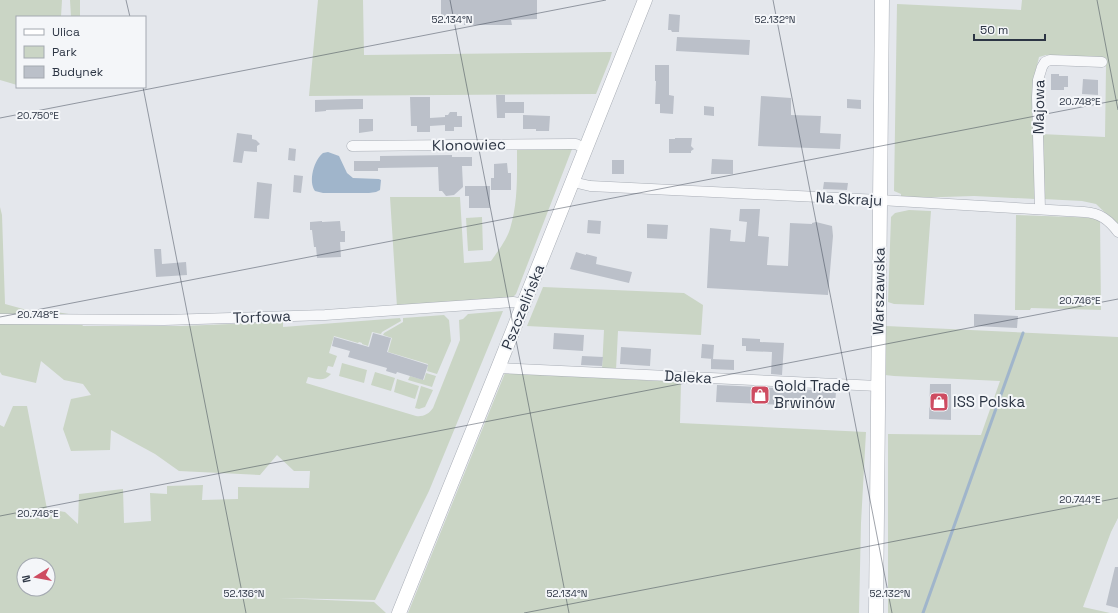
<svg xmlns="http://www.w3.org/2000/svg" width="1118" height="613" viewBox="0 0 1118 613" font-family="'Space Grotesk',sans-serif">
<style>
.green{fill:#cad5c5;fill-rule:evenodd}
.water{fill:#a0b5cb}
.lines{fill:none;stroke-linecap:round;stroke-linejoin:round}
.stream{stroke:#a0b5cb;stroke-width:3}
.building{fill:#bbc0c9}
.minor-casing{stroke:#a9aeb6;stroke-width:11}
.secondary-casing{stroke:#a9aeb6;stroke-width:15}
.minor{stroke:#f7f8fa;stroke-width:10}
.secondary{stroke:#fff;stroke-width:14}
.ticks{fill:none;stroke:#2c3544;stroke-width:1;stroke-opacity:0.45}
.labels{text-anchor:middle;stroke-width:4;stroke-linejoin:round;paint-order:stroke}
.street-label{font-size:15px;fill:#2c3544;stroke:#f4f6f9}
.poi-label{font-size:15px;fill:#2c3544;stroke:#f4f6f9;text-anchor:start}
.ticks-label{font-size:10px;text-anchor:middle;fill:#2c3544;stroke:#f4f6f9;stroke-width:4;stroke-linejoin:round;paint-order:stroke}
</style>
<rect width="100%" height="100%" fill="#e4e7ec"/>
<path class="green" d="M0,0H62L61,17H17V85L0,80Z
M70,0H80V17H71Z
M318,0H363L364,55L612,52L610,59L596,94L309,96Z
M1022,0H1118V225L1096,204L1082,201L1043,199L1041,134L1105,137L1106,67L1103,58L1046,55L1039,57L1036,70L1035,199L974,196L911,198L901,197V194L894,191L897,4L1021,10Z
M572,149L516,294L513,297L397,307L390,197H460L464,263L491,261C498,251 506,241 510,229C518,203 517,177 517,150Z
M0,207L2,215L5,304L27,310L50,311L75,315L83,326H182L283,322V327L400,318L401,321L382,332L381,334L372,332L368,346L362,344V343L359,342L358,343L334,336L329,353L337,356L333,367L328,366L326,372L331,374C324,382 317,379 308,377L306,383L416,416C423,417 429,414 433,408L460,340L459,320L463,319L468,314L503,311L429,491L375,600L279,598L374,602L386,613H0V425L4,427L13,406H27L47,509L65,512L78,524L79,494L123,489L124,523L151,521L150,493L167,494V486L203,485L202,500L238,499V487L309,488L310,471H294L277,455L260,475L179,471L155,454L111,430L110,450L71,451L63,429L71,399L91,395L83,384L64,380L41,361L36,383L2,375L0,372ZM24,565H48V589H24Z
M909,210L931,211L924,305L894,304L888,302L891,217L895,213Z
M1016,215L1100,218L1101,310L1031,308L1030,310H1015Z
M482,217L483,250L468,251L466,218Z
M543,287L684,293L703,305L701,335L618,331L616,370L602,369L604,330L527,326Z
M444,315L449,320L451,341L437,374L427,371L428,364L388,352L392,338L383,335L384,333L403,322V318Z
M886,326L1118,337V518L1111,532L1083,607L1110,613H888V434L981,435L1000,381L894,376L885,375Z
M342,363L367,370L364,383L339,376Z
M375,372L395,378L391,391L371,385Z
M426,373L436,376L432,387L408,380L410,376L424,380Z
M505,373L681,382L680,423L866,432L861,523L859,613H408Z
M397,379L419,386L415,399L394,392Z
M421,386L433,390L425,407L419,409L415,408Z"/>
<path class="water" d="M328,152L339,156L347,173L353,178L379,179L381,180L380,190L376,192L369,193H323L315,191C308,181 314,160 323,153Z"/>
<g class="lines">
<path class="stream" d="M923,613L1023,333"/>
</g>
<path class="building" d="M441,0H537V19L511,20L512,25H464V18L441,19Z
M669,14L680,15L679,32H672L671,30H668Z
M677,37L750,40L749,55L676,51Z
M655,65H669V95L674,96L673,114L660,113V104H655L656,81H655Z
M1051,74H1059V76H1068V87H1064V90H1051Z
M1083,79L1098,80V95L1082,94Z
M496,95H505V102H524V113H505V118H497Z
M761,96L791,98V115L821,116L820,133L841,134L840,149L758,146Z
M410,97H430V118L445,117V115H448L450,112H457V116H462V127H454V131H445V125L430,126V132H417V126H411Z
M351,99H363V109L326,110V111L315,112V100Z
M847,99L861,100V109L847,108Z
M704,106L714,107V116L704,115Z
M523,115L550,116L549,131H536V129H523Z
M359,119H373V131L359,133Z
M237,133L252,135V139L256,140L260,144L257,146V152L244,151L242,163L233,162Z
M675,138H692L691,146L694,149L691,151V153H669V139H675Z
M289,148L296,149L295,161L288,160Z
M452,155V157H472V166H462L463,187L454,195L446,196L442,191H439L438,167L378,168V171H354V161H380V156Z
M712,159L733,160V174H711Z
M612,160H624V174H612Z
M507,163L508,173H511V190H491V178H494V164Z
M294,175L303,176L301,193L293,192Z
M257,182L272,184L269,219L254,218Z
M824,182L848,183L847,190L823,189Z
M465,186H490V208H469V196H465Z
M740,209H760L758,236L769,237L767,265L788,266L790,223L812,224V223L816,222L832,226L833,236L828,295L707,288L710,228L731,230L730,241L745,242L747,222L739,221Z
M588,220L601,221L600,234L587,233Z
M322,221V222L340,221L341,231H345V242H340L341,257L317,258L316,247H314L312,230H310V222Z
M647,224L668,225L667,239L647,238Z
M154,249H161L162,264L186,262L187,275L156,277Z
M576,252L586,255V254L597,257L596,264L632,272L629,283L570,269Z
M974,314L1018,316L1017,328L974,326Z
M373,333L391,338L387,352L428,365L423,380L397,372L396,374L386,371L387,368L348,357L350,351L332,346L334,337L369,347Z
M554,333L584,335L583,351L553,349Z
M742,338L760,339V342L784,343L782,375L771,374L772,352L746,351V346H742Z
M702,344L714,345L713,359L701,358Z
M621,347L651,349L650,366L620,364Z
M582,356L603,357L602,366L581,365Z
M711,359L734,360V370L711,369Z
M930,384H951V420L929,419Z
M717,385L836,391L835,407L716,402Z
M1115,567H1118V608L1106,605Z"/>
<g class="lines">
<g class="minor-casing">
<path id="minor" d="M352,146L571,144H576L586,149
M573,182L590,186L880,200L1084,212C1100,213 1109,220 1118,232
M1040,209L1037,97L1038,80L1042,67L1045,62L1050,60L1102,62
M0,319L164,320L325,315L513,302L524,304
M498,368L878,386"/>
</g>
<g class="secondary-casing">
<path id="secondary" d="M399,613L498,368L645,0
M876,613L882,0"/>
</g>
<use href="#minor" class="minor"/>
<use href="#secondary" class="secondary"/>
</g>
<path class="ticks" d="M126,0L130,17M450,0L569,613M773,0L892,613M1097,0L1118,110M143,87L246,613M0,118L606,0M0,317L1118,100M0,516L1118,299M524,613L1118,498"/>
<defs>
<g id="shop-square" transform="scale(1)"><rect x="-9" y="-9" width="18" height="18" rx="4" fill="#ce4c61" stroke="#f4f6f9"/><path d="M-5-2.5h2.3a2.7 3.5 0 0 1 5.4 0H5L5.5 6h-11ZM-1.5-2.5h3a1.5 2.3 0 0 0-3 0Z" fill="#fff"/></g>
</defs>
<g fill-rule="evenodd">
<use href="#shop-square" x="760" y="395"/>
<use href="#shop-square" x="939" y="402"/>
</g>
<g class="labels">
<g class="street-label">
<text transform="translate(1039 107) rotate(-89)" y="5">Majowa</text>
<text transform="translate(469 145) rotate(-1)" y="5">Klonowiec</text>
<text transform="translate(849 199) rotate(3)" y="5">Na Skraju</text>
<text transform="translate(879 291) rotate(-89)" y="5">Warszawska</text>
<text transform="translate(523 307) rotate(-68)" y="5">Pszczelińska</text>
<text transform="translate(262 317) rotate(-2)" y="5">Torfowa</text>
<text transform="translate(688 377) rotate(3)" y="5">Daleka</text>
</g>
<g class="poi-label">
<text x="774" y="391">Gold Trade<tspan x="774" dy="17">Brwinów</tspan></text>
<text x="953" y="407">ISS Polska</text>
</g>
</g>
<g class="ticks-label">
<text x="452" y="23">52.134°N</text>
<text x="775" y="23">52.132°N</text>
<text x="1080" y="105">20.748°E</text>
<text x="38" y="119">20.750°E</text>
<text x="1080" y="304">20.746°E</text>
<text x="38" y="318">20.748°E</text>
<text x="1080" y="503">20.744°E</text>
<text x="38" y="517">20.746°E</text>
<text x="244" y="597">52.136°N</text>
<text x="567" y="597">52.134°N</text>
<text x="890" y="597">52.132°N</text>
</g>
<rect x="16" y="16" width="130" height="72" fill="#f4f6f9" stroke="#a4a9b1"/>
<rect x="24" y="29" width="20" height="6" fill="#ffffff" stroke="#a4a9b1"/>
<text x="52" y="36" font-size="12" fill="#2c3544">Ulica</text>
<rect x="24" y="46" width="20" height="12" fill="#cad5c5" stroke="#a4a9b1"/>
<text x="52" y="56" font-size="12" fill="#2c3544">Park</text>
<rect x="24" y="66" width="20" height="12" fill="#bbc0c9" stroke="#a4a9b1"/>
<text x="52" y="76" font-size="12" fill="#2c3544">Budynek</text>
<g transform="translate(36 577) rotate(259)"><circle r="19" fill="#f4f6f9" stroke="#a4a9b1"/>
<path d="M0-3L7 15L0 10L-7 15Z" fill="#ce4c61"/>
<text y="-6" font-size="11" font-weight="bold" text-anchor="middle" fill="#2c3544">N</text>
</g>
<path d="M974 34v6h71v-6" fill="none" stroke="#2c3544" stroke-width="2"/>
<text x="980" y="34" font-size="12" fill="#2c3544" stroke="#f4f6f9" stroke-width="3" paint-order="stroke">50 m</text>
</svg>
